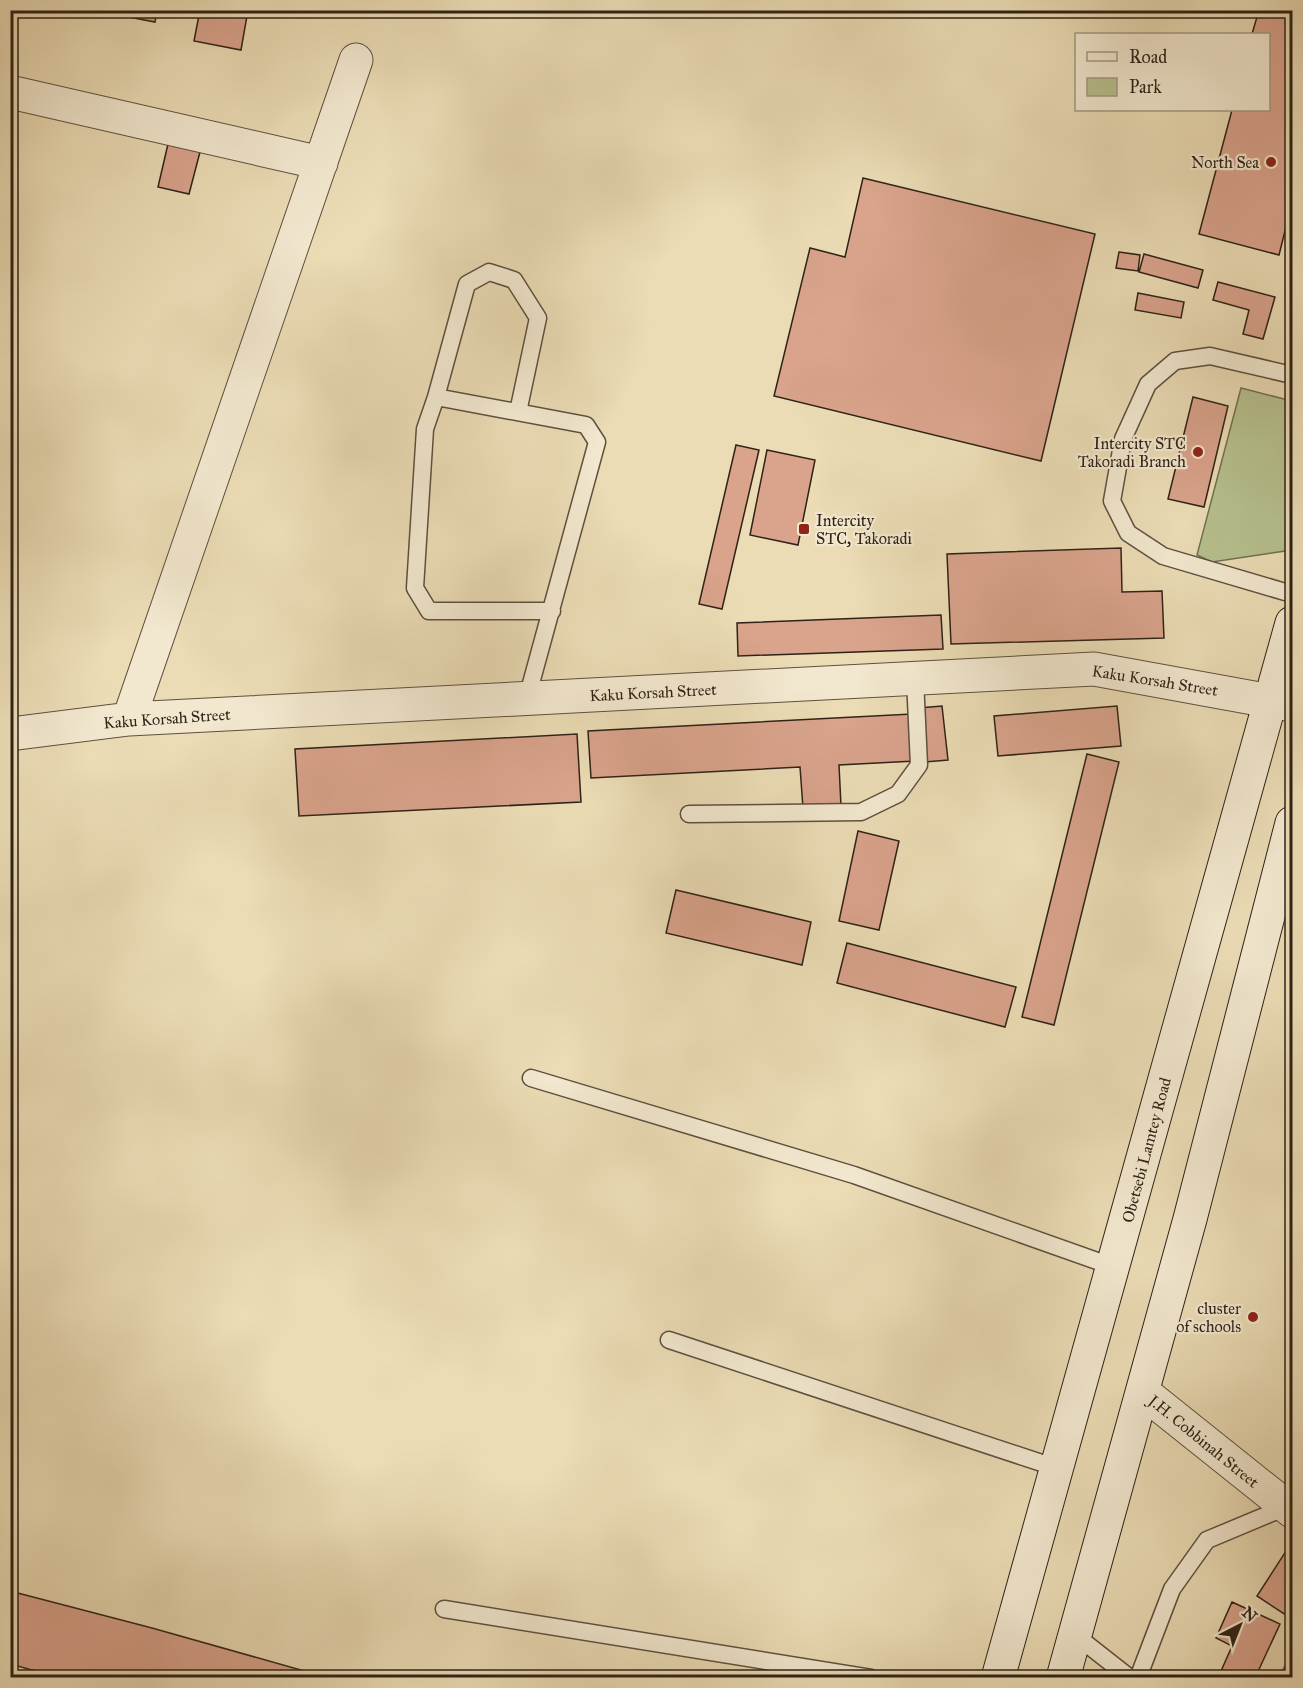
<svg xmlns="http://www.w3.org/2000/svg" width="1303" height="1688" viewBox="0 0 1303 1688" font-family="'IM FELL Great Primer',serif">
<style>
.green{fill:#b6c08e;stroke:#727152;stroke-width:1.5}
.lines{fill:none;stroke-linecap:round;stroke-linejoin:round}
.stream{stroke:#6f7d76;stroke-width:9}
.building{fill:#d9a38c;stroke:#2f2217;stroke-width:1.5}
.lane-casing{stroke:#5e503e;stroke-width:19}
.street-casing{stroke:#5e503e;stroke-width:35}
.secondary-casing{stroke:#2f2217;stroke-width:35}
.lane{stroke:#f2e8cf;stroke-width:16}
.street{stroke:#f2e8cf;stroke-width:33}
.secondary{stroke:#f2e8cf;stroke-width:33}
.poi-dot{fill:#8f2418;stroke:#f2e8cf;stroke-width:2}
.labels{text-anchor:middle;stroke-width:4.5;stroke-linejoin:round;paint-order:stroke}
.poi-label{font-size:16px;fill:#2f2217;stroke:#f2e8cf;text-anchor:end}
.street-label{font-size:16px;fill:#2f2217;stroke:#f2e8cf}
</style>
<rect width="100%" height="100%" fill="#ebdcb5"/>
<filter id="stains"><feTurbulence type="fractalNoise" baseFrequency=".00333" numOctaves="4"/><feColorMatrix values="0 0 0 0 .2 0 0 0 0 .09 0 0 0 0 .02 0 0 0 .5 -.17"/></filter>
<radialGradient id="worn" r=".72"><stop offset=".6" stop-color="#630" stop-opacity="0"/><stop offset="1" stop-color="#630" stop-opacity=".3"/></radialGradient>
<path class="green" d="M1241,388L1292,401V550L1212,562L1197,555Z"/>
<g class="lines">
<path class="stream" d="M1282,1678L1292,1661"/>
</g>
<path class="building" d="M109,10H157L155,22L108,13Z
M200,10H248L241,50L194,41Z
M1259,10H1272L1292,16V203L1279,255L1199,234L1232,110H1268V34H1252Z
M168,144L200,152L189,194L158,187Z
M863,178L1095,234L1041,461L774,396L810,248L845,257Z
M1119,252L1140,255L1138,271L1116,268Z
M1144,254L1203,270L1198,288L1139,272Z
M1218,282L1275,297L1263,339L1243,334L1249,310L1213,300Z
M1138,293L1184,302L1181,318L1135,310Z
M1193,397L1228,406L1204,507L1168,499Z
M736,445L759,450L722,609L699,604Z
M767,450L815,460L798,545L750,535Z
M1121,548L1122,592L1162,591L1164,638L951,644L947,554Z
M941,615L943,649L738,656L737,623Z
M942,706L948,760L925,762L919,708Z
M1117,706L1121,746L998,756L994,716Z
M912,714L915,761L839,765L841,806L803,808L800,767L591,778L588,731Z
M577,734L581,802L299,816L295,749Z
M1087,754L1119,762L1054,1025L1022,1017Z
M858,831L899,841L879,930L839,921Z
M676,890L811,922L802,965L666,933Z
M847,943L1016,987L1005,1027L837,983Z
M1288,1548L1292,1551V1619L1257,1596Z
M10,1591L152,1628L329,1678H61L10,1664Z
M1232,1602L1280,1624L1255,1678H1218L1232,1646L1216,1638Z"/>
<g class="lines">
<g class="lane-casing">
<path id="lane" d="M1292,375L1210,356L1175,361L1148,384L1123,439L1112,501L1128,533L1163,556L1292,594
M436,397L467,284L489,272L514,280L538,318L518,412
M527,698L597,442L586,425L436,397L425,429L415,588L429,611H552
M689,814L861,812L898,794L919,765L915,679
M531,1078L854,1175L1114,1267
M669,1340L1057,1468
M444,1609L871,1678
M1074,1634L1130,1678
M1138,1678L1172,1589L1207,1540L1286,1507"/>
</g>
<g class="street-casing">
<path id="street" d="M10,92L321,163
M129,719L356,60
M10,734L129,719L1094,669L1292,705
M1143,1392L1292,1511"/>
</g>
<g class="secondary-casing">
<path id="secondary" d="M998,1678L1292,623
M1063,1678L1190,1219L1292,823"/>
</g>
<use href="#lane" class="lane"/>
<use href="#street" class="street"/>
<use href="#secondary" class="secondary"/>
</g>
<g class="poi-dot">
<circle cx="1271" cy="162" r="6"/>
<circle cx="1198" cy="452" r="6"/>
<rect x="798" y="523" width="12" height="12" rx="3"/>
<circle cx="1253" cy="1317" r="6"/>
</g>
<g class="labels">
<g class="poi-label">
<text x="1259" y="168">North Sea</text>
<text x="1186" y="449">Intercity STC<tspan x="1186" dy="18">Takoradi Branch</tspan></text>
<text x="816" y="526" text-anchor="start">Intercity<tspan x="816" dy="18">STC, Takoradi</tspan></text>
<text x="1241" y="1314">cluster<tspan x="1241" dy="18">of schools</tspan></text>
</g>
<g class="street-label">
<text transform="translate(1155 680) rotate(9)" y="6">Kaku Korsah Street</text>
<text transform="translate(653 692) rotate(-3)" y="6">Kaku Korsah Street</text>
<text transform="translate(167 718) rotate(-4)" y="6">Kaku Korsah Street</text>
<text transform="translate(1146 1150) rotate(-75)" y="6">Obetsebi Lamtey Road</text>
<text transform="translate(1204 1441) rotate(39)" y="6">J.H. Cobbinah Street</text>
</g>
</g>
<rect width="1303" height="1688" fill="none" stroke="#ebdcb5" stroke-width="36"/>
<rect x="12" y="12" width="1279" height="1664" fill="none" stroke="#2f2217" stroke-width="3"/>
<rect x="18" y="18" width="1267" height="1652" fill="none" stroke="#2f2217" stroke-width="1.5"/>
<rect x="1075" y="33" width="195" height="78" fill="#f2e8cf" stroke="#a49985" stroke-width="1.5"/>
<rect x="1087" y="52" width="30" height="9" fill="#f2e8cf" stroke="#a49985" stroke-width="1.5"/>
<text x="1129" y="63" font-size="18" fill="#2f2217">Road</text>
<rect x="1087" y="78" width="30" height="18" fill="#b6c08e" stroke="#a49985" stroke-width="1.5"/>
<text x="1129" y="93" font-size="18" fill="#2f2217">Park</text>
<g transform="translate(1240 1625) rotate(42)" stroke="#f2e8cf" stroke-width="4.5" paint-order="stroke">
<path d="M0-4.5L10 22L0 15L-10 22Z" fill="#2f2217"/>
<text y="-9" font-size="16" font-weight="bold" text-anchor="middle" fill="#2f2217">N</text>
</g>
<rect width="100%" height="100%" filter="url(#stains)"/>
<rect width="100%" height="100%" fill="url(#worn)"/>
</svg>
